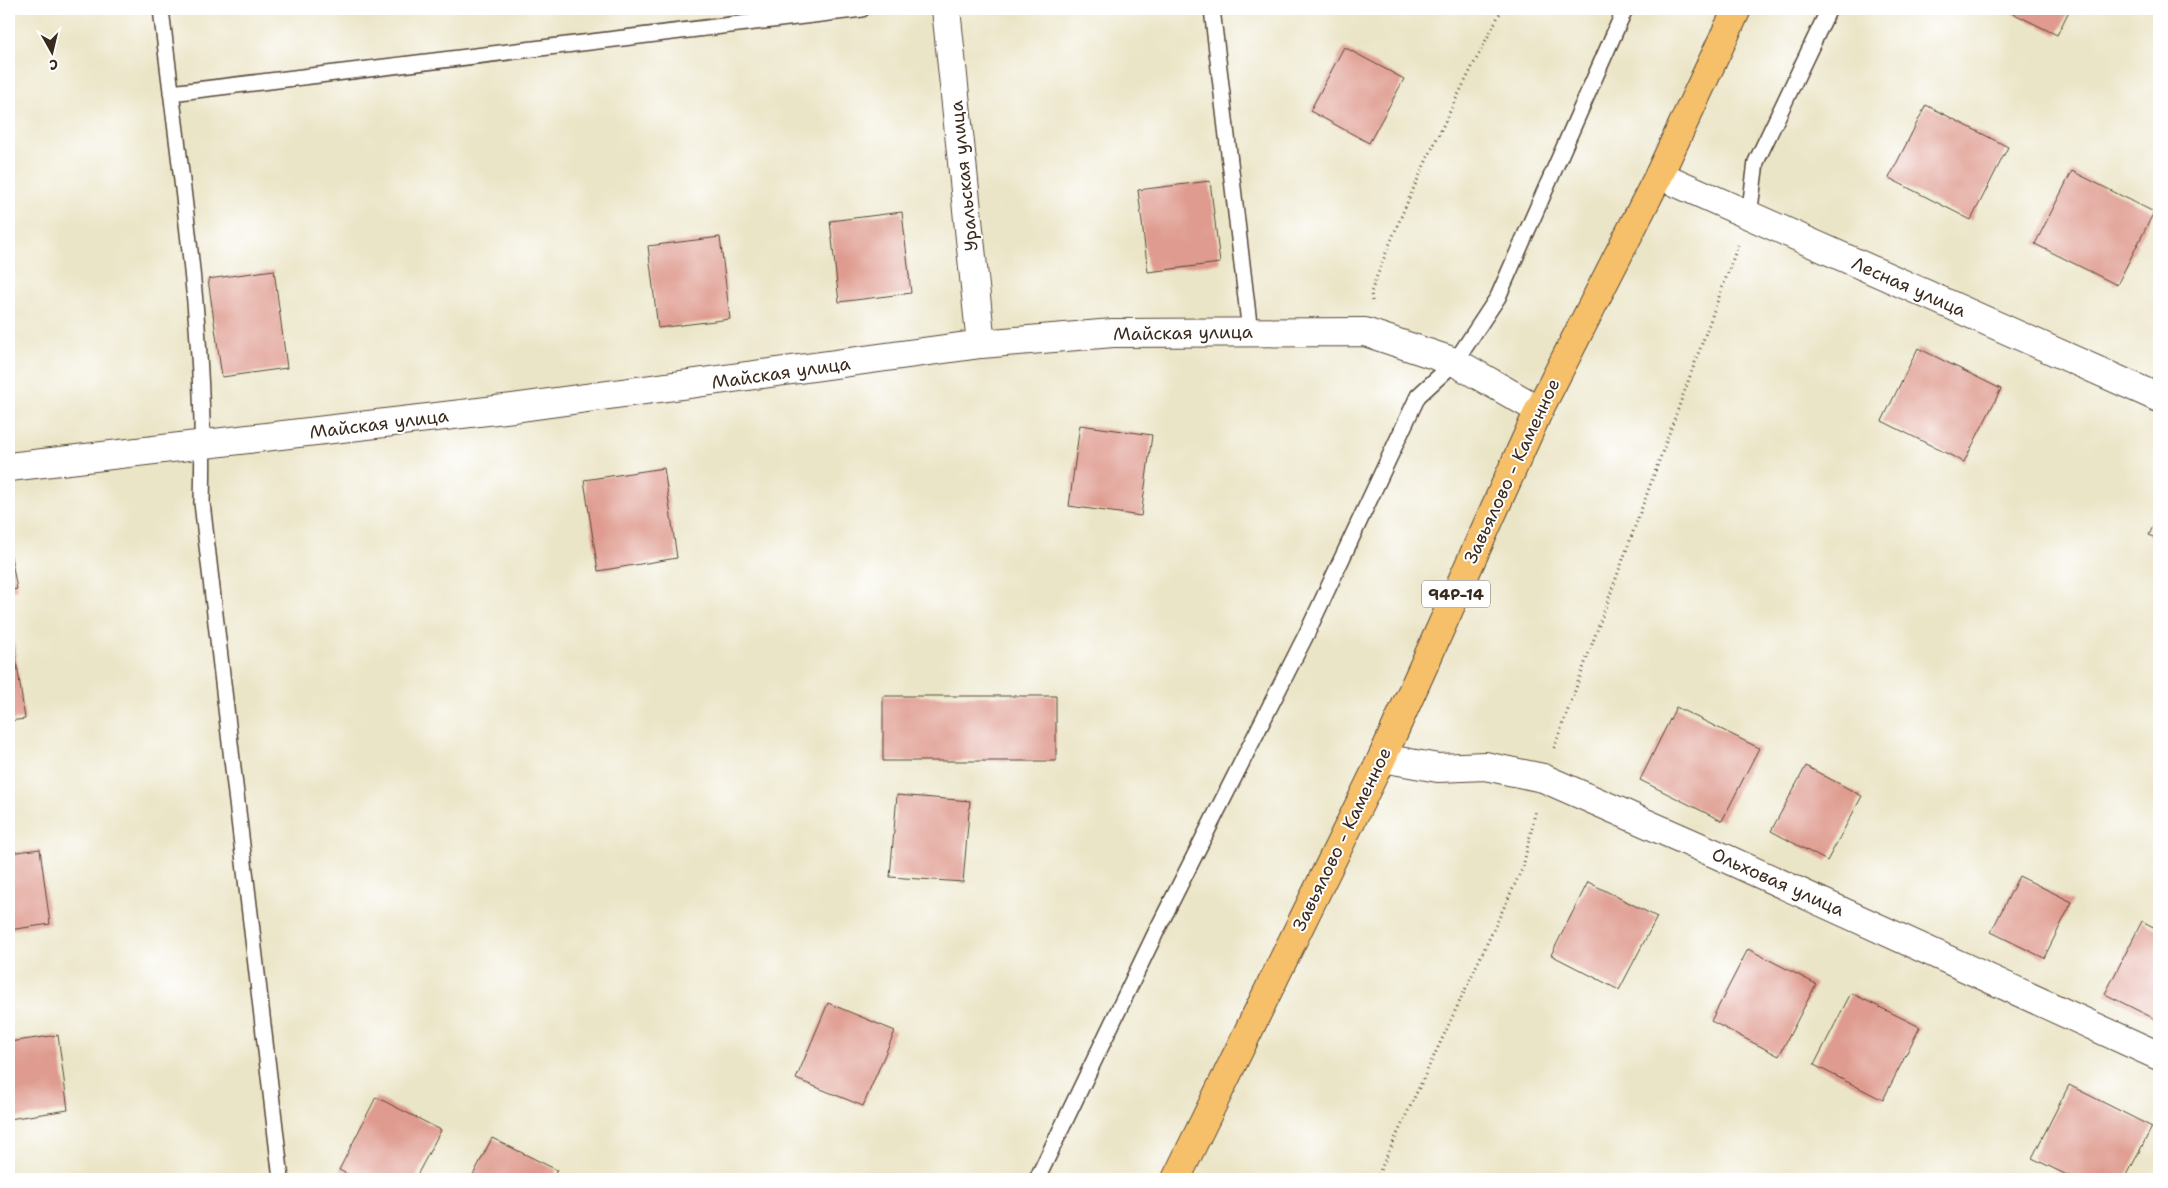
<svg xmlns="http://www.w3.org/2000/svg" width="2168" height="1188" viewBox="0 0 2168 1188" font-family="'Shantell Sans',sans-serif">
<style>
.building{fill:#df9b8f}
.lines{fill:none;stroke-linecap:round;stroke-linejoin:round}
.service-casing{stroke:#554637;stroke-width:18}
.minor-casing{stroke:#554637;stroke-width:30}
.primary-casing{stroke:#554637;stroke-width:30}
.path{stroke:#554637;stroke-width:3;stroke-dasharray:1 4;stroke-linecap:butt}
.service{stroke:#fff;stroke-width:15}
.minor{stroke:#fff;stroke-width:28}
.primary{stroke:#f6c06b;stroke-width:28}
.labels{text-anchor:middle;stroke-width:4;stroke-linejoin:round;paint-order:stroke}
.shield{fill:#fff;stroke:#766a62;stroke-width:1}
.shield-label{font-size:16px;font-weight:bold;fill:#3b2a1e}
.street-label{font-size:18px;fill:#3b2a1e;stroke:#fff}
</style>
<rect width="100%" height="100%" fill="#fff"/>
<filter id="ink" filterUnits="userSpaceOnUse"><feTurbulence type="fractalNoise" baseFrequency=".02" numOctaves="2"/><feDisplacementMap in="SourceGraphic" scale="10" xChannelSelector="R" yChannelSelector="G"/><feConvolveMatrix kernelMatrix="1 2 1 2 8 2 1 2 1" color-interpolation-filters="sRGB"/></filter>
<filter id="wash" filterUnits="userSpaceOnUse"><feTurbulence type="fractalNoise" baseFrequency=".0096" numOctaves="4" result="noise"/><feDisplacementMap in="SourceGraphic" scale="20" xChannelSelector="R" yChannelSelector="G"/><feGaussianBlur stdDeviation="1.12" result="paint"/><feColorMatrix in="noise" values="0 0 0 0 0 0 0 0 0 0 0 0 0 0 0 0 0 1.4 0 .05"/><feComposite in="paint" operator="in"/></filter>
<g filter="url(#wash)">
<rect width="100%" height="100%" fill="#ebe5c7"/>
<g id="blocks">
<path class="building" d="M2004,9H2070L2057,35Z
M1344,47L1404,79L1369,143L1310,111Z
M1926,105L2008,147L1971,220L1889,178Z
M2072,171L2154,212L2117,285L2035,244Z
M1210,181L1220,263L1148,272L1138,190Z
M902,212L911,293L839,302L830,221Z
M720,237L730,319L658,328L648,246Z
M274,270L287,368L222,377L208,279Z
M1918,348L2001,389L1964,462L1882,421Z
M1080,425L1152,435L1141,516L1069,506Z
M664,468L677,558L598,571L584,480Z
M2159,513V540L2149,535Z
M9,546L17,589L9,591Z
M14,643L25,719L9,721V644Z
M883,696H1056V761H883Z
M1676,707L1759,748L1722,821L1640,780Z
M1806,766L1862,796L1827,861L1771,831Z
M897,795L970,801L963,882L890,877Z
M40,849L50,924L9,930V853Z
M2019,876L2072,902L2044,958L1991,932Z
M1588,882L1657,917L1619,990L1551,955Z
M2142,921L2159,930V1021L2105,994Z
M1748,949L1816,984L1779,1056L1711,1021Z
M1851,993L1920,1027L1883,1100L1814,1065Z
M828,1003L895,1031L863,1106L796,1079Z
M58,1035L68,1110L9,1119V1042Z
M2069,1085L2152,1127L2125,1179H2075L2032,1158Z
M376,1097L441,1130L415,1179H357L339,1170Z
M492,1138L557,1170L552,1179H471Z"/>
</g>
</g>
<g filter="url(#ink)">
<use href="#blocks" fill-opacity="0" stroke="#554637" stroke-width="1"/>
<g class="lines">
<g class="service-casing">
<path id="service" d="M161,9C180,172 207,338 202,503L281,1179
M1212,9L1250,332
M171,93L862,9
M1749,216L1756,162L1829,9
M1037,1179L1157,930L1307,633L1418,396L1455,362L1498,297L1625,9"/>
</g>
<g class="minor-casing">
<path id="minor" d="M946,9L981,344
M1659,175L2159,398
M9,467L513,408L981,344L1113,333L1365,332L1455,362L1539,410
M1382,758L1438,768L1485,766L1543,778L1716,854L2159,1056"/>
</g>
<g class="primary-casing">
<path id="primary" d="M1176,1179L1382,758L1539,410L1659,175L1737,9"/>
</g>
<path class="path" d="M1372,301L1371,292C1407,194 1454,102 1502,9
M1554,748L1738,245
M1376,1179L1523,867L1536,809"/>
<use href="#service" class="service"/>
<use href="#minor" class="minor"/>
<use href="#primary" class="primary"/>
</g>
</g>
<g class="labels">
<rect class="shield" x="1422" y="580.5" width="68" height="27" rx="4"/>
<g class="shield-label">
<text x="1456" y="600">94Р-14</text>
</g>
<g class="street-label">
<text transform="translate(964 176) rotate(-96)" y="6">Уральская улица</text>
<text transform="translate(1909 287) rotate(24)" y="6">Лесная улица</text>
<text transform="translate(1183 333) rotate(-1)" y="6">Майская улица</text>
<text transform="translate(781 373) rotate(-8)" y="6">Майская улица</text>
<text transform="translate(379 424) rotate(-7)" y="6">Майская улица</text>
<text transform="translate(1512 471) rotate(-65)" y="6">Завьялово - Каменное</text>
<text transform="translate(1342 839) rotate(-64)" y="6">Завьялово - Каменное</text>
<text transform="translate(1778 882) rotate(24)" y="6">Ольховая улица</text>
</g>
</g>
<rect width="2168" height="1188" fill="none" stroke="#fff" stroke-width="30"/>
<g transform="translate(52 52) rotate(172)" stroke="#ffffff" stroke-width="4" paint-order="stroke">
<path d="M0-4L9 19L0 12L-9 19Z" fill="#3b2a1e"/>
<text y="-8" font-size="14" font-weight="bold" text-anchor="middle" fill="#3b2a1e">С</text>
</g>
</svg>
